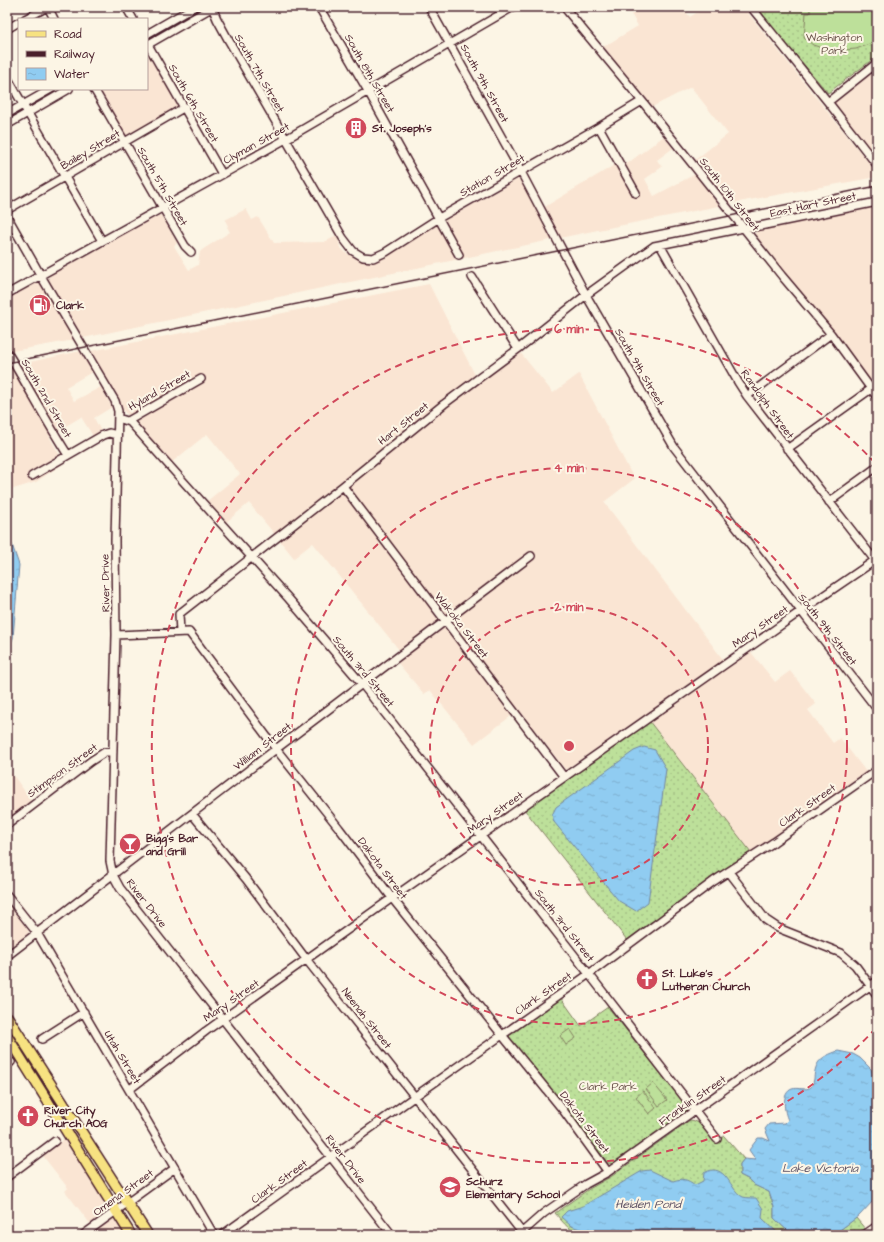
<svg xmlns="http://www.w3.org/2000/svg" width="884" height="1242" viewBox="0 0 884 1242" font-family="'Architects Daughter',sans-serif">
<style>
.built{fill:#fae5d3}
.grass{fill:url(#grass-dots);stroke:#848062}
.pitch{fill:#bde09a;stroke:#848062}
.water{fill:url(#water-ripples);stroke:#7487a2}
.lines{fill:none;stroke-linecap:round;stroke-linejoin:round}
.minor-casing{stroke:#4a1f2b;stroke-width:10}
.major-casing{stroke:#4a1f2b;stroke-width:12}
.minor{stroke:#fcf5e5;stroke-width:7}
.major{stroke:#f7e281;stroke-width:9}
.rail{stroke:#4a1f2b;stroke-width:1.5}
.ring{fill:none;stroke:#d1495b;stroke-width:2;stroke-dasharray:7 5}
.labels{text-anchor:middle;stroke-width:4;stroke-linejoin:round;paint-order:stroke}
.park-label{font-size:11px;fill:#674f47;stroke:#fcf5e5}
.street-label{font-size:11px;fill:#4a1f2b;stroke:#fcf5e5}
.poi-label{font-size:11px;font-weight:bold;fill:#4a1f2b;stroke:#fcf5e5;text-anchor:start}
.water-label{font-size:12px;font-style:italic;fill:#5f5366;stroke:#fcf5e5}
.centre{fill:#d1495b;stroke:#fcf5e5;stroke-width:2}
.ring-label{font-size:12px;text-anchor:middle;font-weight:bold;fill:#d1495b;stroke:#fcf5e5;stroke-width:4;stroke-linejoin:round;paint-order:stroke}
</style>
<defs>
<pattern id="grass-dots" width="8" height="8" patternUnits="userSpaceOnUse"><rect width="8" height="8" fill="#bde09a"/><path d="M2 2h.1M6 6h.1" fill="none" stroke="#a4c085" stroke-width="1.8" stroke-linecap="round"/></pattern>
<pattern id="water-ripples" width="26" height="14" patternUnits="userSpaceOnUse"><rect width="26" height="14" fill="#90ccf1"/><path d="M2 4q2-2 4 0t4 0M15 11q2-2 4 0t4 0" fill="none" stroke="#7eafcf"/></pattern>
</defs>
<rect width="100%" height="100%" fill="#fcf5e5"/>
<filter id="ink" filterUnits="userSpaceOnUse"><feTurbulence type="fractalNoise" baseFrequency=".025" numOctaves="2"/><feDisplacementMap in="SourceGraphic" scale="8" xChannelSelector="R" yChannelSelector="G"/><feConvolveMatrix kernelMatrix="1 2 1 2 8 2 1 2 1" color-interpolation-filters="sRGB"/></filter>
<g filter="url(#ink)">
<path class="built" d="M639,7H682L690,17L706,7H743L877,173V177L749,200L593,231L83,338L49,280L48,278L51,274L108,242L160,215L163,217L177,243L174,246L189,270L198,265L200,252L202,250L230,232L227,227L228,226L225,220L246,209L252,220L258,217L274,243L324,242L337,236L341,248L346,253L356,258L362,259L398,248L422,233L518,179L523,184L538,211L616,164L624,166L664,136L673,148L657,160L662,167L645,179L654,196L703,170L695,160L728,134L691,87L652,107L603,47L638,26L630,12Z
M147,53L180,108L127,138L99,89H147Z
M877,66V160L833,103V100Z
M877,206V391L760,242L756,236L755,233L761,229Z
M37,282L41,284L74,340L7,352V299Z
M429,284L475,375L479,381L519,351L553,393L579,374L634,479L604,502L728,666L750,651L775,682L790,671L816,704L808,710L833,743L840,738L867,773L765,845L751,852L645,715L568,768L565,769L519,710L474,744L430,690L424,694L397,662L404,656L313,543L294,558L249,503L225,523L206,502L240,474L207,434L171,463L123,410L118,399L91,351Z
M81,351L92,372L66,387L74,401L101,387L112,407L94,418L101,431L93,436L81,417L49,436L64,463L36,482L7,491V367Z
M7,767L32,801L7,820Z
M7,903L26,926L29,933L7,950Z
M64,1139L126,1235H88L95,1230L65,1191L68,1188L43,1156Z"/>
<path class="grass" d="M755,7H877V56L828,93Z
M649,721L751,852L726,868L627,940L524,809Z
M561,998L581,1026L608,1007L688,1108L687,1113L615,1164L608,1163L508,1037Z
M690,1120C701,1120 708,1135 715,1142L724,1136L744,1159L740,1164V1175L748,1179L754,1185L769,1192L774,1207V1218L792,1235H588C569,1231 568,1228 555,1213L589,1189L612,1176Z
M856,1218L866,1230L859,1235H833Z"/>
<path class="pitch" d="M810,7H877V41L856,49L844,50L822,48L813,45L804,38L806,13H810Z
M570,1029L576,1038L566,1045L560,1036Z
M653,1083L667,1100L659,1106L646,1089Z
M643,1091L656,1108L649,1114L636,1097Z"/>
<path class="water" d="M7,530L19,565L13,638L7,654Z
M644,747L655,750L666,769L648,902L636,911L619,901L554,822L552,815L556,807L634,751Z
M838,1051L853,1054L860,1058L871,1069L877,1087V1195L874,1200L859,1216L833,1235H792L774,1218V1207L769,1192L754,1185L748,1179L740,1175V1164L744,1159L756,1160L749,1150L758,1138H763L770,1141L765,1129L769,1124L785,1123L788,1120C784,1112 781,1093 792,1089C798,1087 806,1091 811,1087C813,1085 813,1082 814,1079C815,1061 821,1057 838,1051Z
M650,1170L673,1181C682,1178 687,1179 695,1185L703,1181L704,1173C706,1172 710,1170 713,1170C728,1170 731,1191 743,1197C747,1198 752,1198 756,1198L763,1209L762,1218L780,1235H599L571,1226L561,1217L567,1211L583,1206L642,1171Z"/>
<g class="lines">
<g class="minor-casing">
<path id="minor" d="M48,7L54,19
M126,7L133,19
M212,7L217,19L229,41L343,238L353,251L363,257L373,258L386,252L439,218L599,127L642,101
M319,7L368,91L459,255
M429,7L521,172L586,295L674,447L877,709
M564,7L642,101L782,276L831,334L877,397
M751,7L828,102L877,165
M25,19L47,7
M7,29L19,22
M147,34L194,7
M147,43L222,174
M147,45L213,7
M7,77L102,241
M94,89L185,246L191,252
M828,102L877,63
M7,114L51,89
M7,125L69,89
M599,127L636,193
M7,210L185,107
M7,216L41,276L115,401L118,411L115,540L116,635L110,861L113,875L120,888L392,1235
M660,245L738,382L747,396L877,563
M472,277L518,349
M7,294L286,139L513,7
M7,352C28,386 46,421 68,455
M747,396L831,334
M118,418L130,422L289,599L362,684L589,974L717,1139
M128,421L201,379
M787,449L871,389
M32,476L103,435L109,433L117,435
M343,486L564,777
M829,502L877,467
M180,632L179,614L343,486L444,404L518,349L586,295L654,246L743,228L760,226L877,202
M116,635L189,632L276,749L339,828L392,898L502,1035L563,1110L608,1172
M192,814L246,879L306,959L524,1235
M7,825L91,761L105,752H113
M729,872L766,920L778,928L841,953L855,965L877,995
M7,895L37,933L214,1235
M7,956L276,749L531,556
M42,1039L84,1012
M7,1065L11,1062
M130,1089L206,1031L392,898L801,611L877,559
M7,1177L55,1141
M83,1235L175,1168
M222,1235L414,1097L589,974L714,881L774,842L877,770
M519,1235L544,1213L586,1184L608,1172L877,981
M864,1235L877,1226"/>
</g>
<g class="major-casing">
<path id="major" d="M7,1016L148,1235
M7,1036L131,1235"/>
</g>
<use href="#minor" class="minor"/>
<use href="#major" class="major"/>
<path class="rail" d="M7,363L877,186"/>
</g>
</g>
<g class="ring">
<circle cx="569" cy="746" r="139"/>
<circle cx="569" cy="746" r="278"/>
<path d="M876 1028A417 417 0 1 1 876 464"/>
</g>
<defs>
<g id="building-disc" transform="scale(1.15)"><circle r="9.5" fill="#d1495b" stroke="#fcf5e5"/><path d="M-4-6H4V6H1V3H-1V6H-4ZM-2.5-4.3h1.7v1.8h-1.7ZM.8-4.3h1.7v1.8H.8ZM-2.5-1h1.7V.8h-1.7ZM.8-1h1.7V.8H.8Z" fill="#fff"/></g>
<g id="fuel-disc" transform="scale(1.15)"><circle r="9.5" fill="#d1495b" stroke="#fcf5e5"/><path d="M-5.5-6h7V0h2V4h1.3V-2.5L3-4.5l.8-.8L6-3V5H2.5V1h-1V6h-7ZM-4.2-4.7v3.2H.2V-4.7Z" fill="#fff"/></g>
<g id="bar-disc" transform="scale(1.15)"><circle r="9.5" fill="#d1495b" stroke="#fcf5e5"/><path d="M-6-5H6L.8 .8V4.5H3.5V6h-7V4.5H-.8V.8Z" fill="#fff"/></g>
<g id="church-disc" transform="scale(1.15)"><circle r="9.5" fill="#d1495b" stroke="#fcf5e5"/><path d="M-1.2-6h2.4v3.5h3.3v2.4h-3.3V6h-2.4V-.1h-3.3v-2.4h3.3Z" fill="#fff"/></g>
<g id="school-disc" transform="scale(1.15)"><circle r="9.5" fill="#d1495b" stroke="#fcf5e5"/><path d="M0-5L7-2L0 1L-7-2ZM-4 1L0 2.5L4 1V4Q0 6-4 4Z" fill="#fff"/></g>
</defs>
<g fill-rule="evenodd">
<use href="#building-disc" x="356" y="128"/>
<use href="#fuel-disc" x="40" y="305"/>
<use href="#bar-disc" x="130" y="844"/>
<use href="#church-disc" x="647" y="979"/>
<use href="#church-disc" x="28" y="1116"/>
<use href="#school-disc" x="450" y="1187"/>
</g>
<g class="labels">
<g class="park-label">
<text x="834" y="41">Washington<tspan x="834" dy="13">Park</tspan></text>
<text x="608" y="1090">Clark Park</text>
</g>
<g class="street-label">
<text transform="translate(260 73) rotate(60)" y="4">South 7th Street</text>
<text transform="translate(370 73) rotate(60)" y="4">South 8th Street</text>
<text transform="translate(485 83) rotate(61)" y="4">South 9th Street</text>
<text transform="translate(194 103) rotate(60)" y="4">South 6th Street</text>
<text transform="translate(256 143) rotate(-29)" y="4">Clyman Street</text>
<text transform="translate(90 149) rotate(-31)" y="4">Bailey Street</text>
<text transform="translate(492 175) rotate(-30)" y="4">Station Street</text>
<text transform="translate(163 186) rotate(60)" y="4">South 5th Street</text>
<text transform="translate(730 194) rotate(52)" y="4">South 10th Street</text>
<text transform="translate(813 204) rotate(-12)" y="4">East Hart Street</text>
<text transform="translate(640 367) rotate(60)" y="4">South 9th Street</text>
<text transform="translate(159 390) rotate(-30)" y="4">Hyland Street</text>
<text transform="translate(47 398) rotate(60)" y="4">South 2nd Street</text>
<text transform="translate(768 404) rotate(54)" y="4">Randolph Street</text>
<text transform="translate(403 423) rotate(-39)" y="4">Hart Street</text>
<text transform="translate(105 583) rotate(-91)" y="4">River Drive</text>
<text transform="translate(462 625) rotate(52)" y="4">Wakoka Street</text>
<text transform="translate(760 626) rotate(-35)" y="4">Mary Street</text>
<text transform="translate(828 629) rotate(52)" y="4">South 9th Street</text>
<text transform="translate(364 671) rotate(50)" y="4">South 3rd Street</text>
<text transform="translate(262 746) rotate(-38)" y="4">William Street</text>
<text transform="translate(62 770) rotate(-36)" y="4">Stimpson Street</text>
<text transform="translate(807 805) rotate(-35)" y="4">Clark Street</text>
<text transform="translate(495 812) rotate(-35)" y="4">Mary Street</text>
<text transform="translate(383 868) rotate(53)" y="4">Dakota Street</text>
<text transform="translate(147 903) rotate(52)" y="4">River Drive</text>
<text transform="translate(565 925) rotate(52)" y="4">South 3rd Street</text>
<text transform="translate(543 993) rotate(-35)" y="4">Clark Street</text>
<text transform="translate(231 1000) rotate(-35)" y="4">Mary Street</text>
<text transform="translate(367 1018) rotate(52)" y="4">Neenah Street</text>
<text transform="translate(123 1057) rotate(59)" y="4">Utah Street</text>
<text transform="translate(692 1100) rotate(-35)" y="4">Franklin Street</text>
<text transform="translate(585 1122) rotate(53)" y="4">Dakota Street</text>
<text transform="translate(346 1159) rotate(52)" y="4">River Drive</text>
<text transform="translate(279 1181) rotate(-36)" y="4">Clark Street</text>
<text transform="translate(123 1192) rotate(-36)" y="4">Omena Street</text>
</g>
<g class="poi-label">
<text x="372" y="132">St. Joseph's</text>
<text x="56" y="309">Clark</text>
<text x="146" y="842">Bigg's Bar<tspan x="146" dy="13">and Grill</tspan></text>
<text x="662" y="977">St. Luke's<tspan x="662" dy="13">Lutheran Church</tspan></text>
<text x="44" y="1114">River City<tspan x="44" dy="13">Church AOG</tspan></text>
<text x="466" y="1185">Schurz<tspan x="466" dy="13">Elementary School</tspan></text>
</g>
<g class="water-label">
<text x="820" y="1172">Lake Victoria</text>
<text x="648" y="1208">Heiden Pond</text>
</g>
</g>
<circle cx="569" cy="746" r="6" class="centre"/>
<g class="ring-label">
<text x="569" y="333">6 min</text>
<text x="569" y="472">4 min</text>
<text x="569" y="611">2 min</text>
</g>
<rect width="884" height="1242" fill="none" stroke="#fcf5e5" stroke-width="24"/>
<rect x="12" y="12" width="860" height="1218" fill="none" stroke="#4a1f2b" stroke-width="1.5" filter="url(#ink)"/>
<rect x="18" y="18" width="130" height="72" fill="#fcf5e5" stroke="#b59f9b"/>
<rect x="26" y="31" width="20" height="6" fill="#f7e281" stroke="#b59f9b"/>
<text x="54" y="38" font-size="12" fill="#4a1f2b">Road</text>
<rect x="26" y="51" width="20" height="6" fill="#4a1f2b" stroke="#b59f9b"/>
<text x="54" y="58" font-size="12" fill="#4a1f2b">Railway</text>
<rect x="26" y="68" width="20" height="12" fill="url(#water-ripples)" stroke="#b59f9b"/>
<text x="54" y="78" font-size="12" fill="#4a1f2b">Water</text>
</svg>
